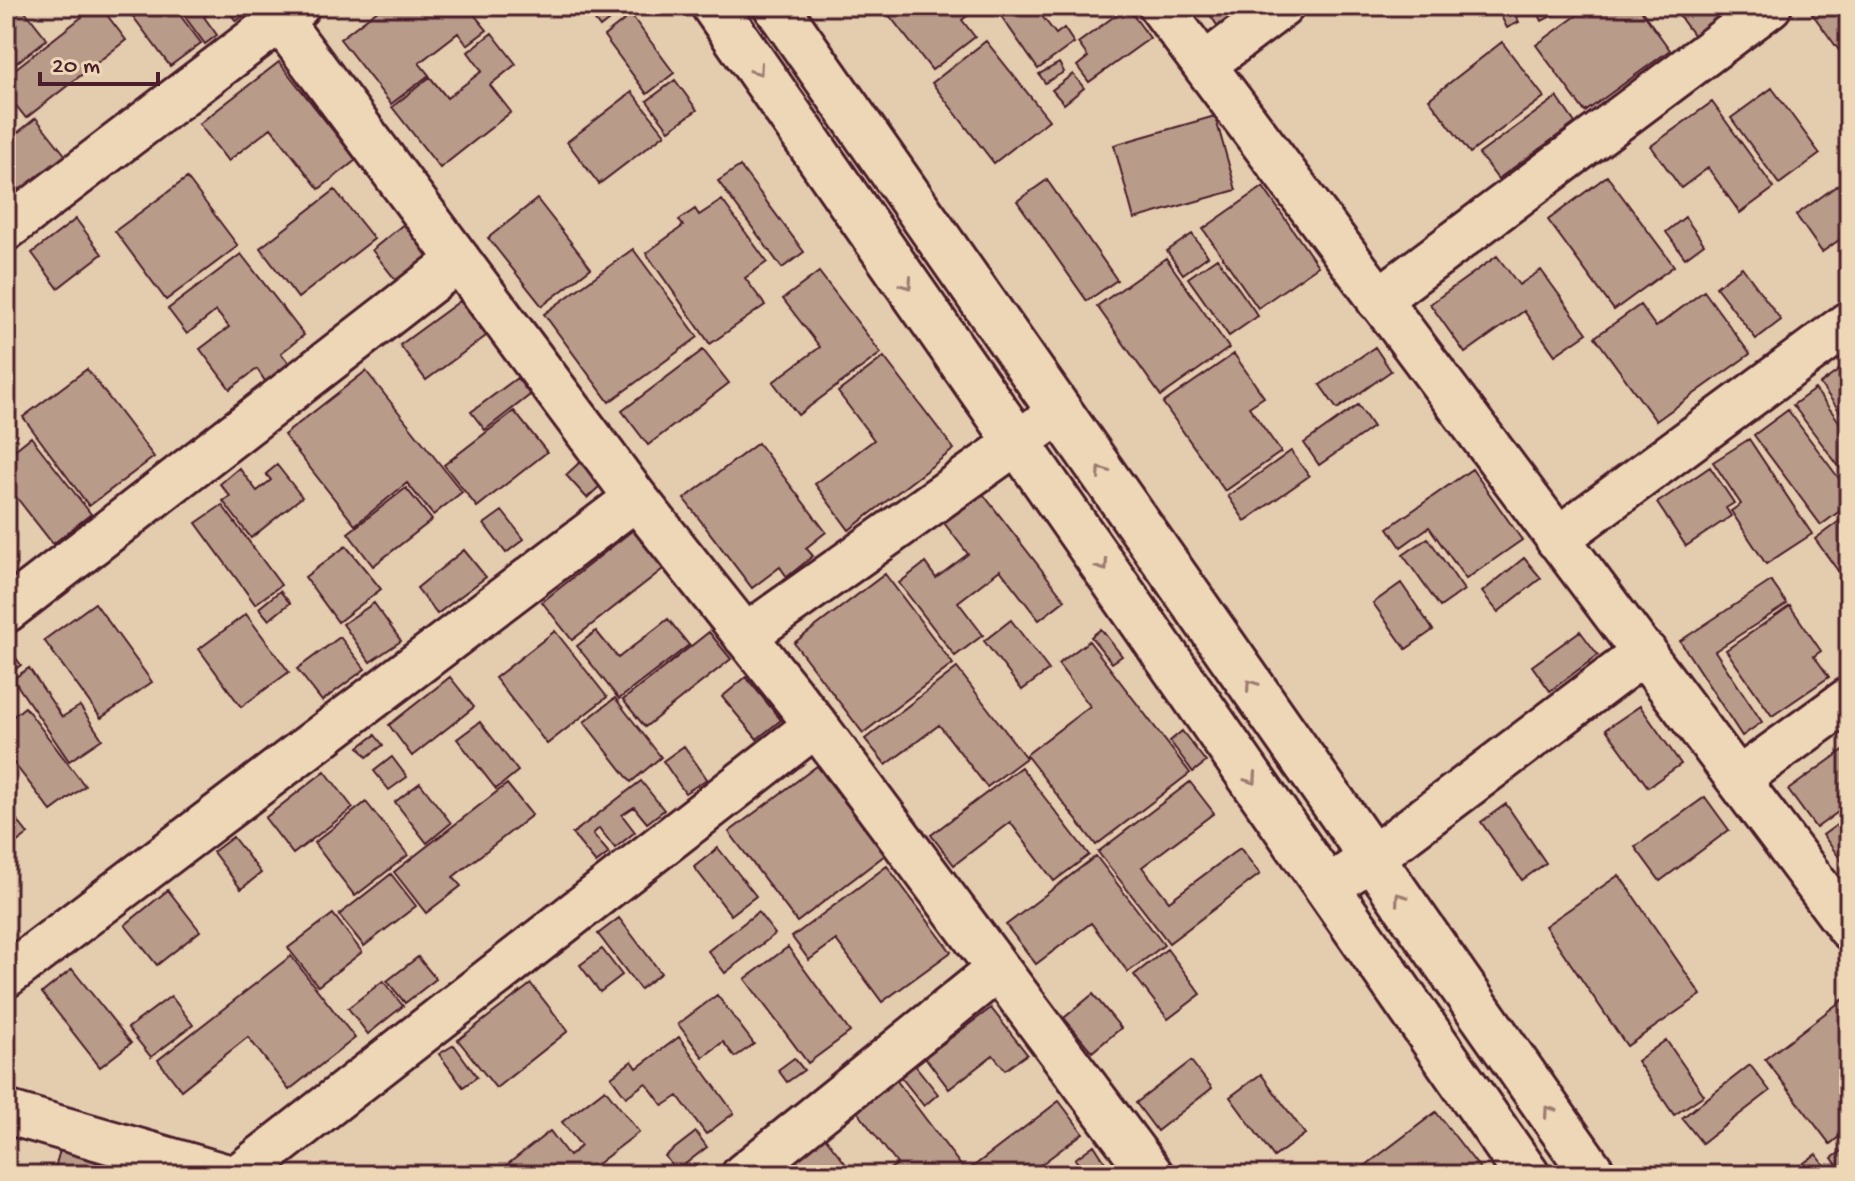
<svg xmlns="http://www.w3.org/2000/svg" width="1855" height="1181" viewBox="0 0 1855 1181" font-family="'Gochi Hand',sans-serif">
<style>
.building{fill:#b99b8a;stroke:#4a1f2b;stroke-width:2}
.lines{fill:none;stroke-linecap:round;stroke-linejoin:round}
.street-casing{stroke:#4a1f2b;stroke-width:48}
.highway-casing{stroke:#4a1f2b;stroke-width:50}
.street{stroke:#eed7b7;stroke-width:42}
.highway{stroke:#eed7b7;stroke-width:44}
.oneway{stroke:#9c7b71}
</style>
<rect width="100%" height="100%" fill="#e4ccaf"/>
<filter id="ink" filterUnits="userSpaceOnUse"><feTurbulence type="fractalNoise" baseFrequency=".0125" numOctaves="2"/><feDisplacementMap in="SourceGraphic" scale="16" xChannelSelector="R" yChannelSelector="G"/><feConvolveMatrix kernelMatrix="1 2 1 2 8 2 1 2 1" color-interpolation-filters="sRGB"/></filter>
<g filter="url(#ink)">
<path class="building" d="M9,6H21L47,39L6,71V9Z
M96,6H100L126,40L26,118L6,93V76Z
M173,6L201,43L170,66L126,7Z
M177,6H219L204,17L217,35L205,44Z
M225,6H257L236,21Z
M383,6H467L487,30L467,45L458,33L419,63L429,75L391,104L340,39Z
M584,6H627L600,27Z
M882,6H980L962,20L975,37L932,70Z
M1010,6H1056L1042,16L1056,34L1064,28L1074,43L1038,69L999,13Z
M1204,6H1221L1233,22L1221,31Z
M1496,6H1526L1528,8L1515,14L1519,22L1507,28Z
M1535,6H1571L1542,21Z
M1590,6H1638L1670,50L1585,112L1536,45Z
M1672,6H1724L1728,11L1694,36Z
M1819,6H1849V64L1811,12Z
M1127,7L1150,38L1089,82L1077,66L1088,57L1078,43Z
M631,15L674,73L647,94L604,36Z
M492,33L516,64L490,85L511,112L440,168L392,107L430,77L447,98L482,71L468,52Z
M986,41L1049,120L994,163L932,83Z
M1502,42L1544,97L1470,153L1429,99Z
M279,62L356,160L319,189L271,128L228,161L199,124Z
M1059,63L1064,72L1045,83L1039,74Z
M1073,74L1084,88L1064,104L1052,90Z
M675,80L697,110L669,130L647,101Z
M1772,88L1820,154L1779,184L1731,118Z
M632,92L665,134L599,184L567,142Z
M1557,97L1575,123L1498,179L1479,154Z
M1712,102L1774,188L1740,213L1708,168L1681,188L1651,146Z
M1215,116L1236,190L1134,219L1114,145Z
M36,118L66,156L21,192L6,172V142Z
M740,166L804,252L782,268L718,181Z
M1607,176L1674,266L1614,310L1548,220Z
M1849,177V233L1822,252L1796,215Z
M187,178L238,246L166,300L115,231Z
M1047,180L1117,280L1087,301L1017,201Z
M1263,187L1318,266L1258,308L1203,229Z
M335,190L374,239L298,298L260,248Z
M537,199L591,268L542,306L488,238Z
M722,200L767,262L745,278L765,305L710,344L646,253L683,226L679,220L695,209L699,215Z
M1685,217L1704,244L1685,258L1666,232Z
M76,219L102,254L58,288L32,253Z
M405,223L432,256L398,283L372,250Z
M1192,234L1208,256L1183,274L1167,251Z
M633,249L698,337L609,402L544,314Z
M241,254L304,335L281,353L291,366L267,384L257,369L230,389L200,349L229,327L216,311L187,334L168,309Z
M1497,256L1519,285L1541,270L1587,333L1555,355L1524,311L1465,353L1430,304Z
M1166,258L1229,348L1161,396L1097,306Z
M1217,258L1258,316L1229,336L1188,278Z
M1742,267L1781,320L1756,339L1716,287Z
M819,272L881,353L798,415L773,382L820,347L783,299Z
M1704,291L1750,354L1656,421L1595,337L1640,305L1656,327Z
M460,301L486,336L426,380L400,345Z
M1375,347L1391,371L1337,409L1320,385Z
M703,350L729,383L648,445L622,411Z
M1234,354L1264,397L1249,407L1281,452L1225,491L1163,403Z
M884,357L954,449L849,530L815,484L874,440L838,392Z
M1849,363V424L1820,384Z
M87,369L154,457L89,506L23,417Z
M366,371L462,492L433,515L407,483L355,525L284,435Z
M517,378L530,395L485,430L471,412Z
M1815,389L1849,435V480L1793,405Z
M1358,405L1373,427L1319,465L1304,443Z
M1788,410L1849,492V504L1821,525L1754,435Z
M514,411L547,452L477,507L444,465Z
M31,437L91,514L53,544L6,484V457Z
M1749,439L1812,534L1766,564L1731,511L1741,504L1713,462Z
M758,443L826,532L806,548L813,556L787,577L780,567L752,588L684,499Z
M1291,451L1309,476L1245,521L1228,496Z
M580,462L601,485L587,498L566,475Z
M277,465L302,497L251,538L223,501L230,496L220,484L239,468L257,491L271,480L266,474Z
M1710,467L1734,503L1726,508L1731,516L1686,546L1657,503Z
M1472,469L1522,540L1466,579L1429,527L1401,547L1388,528Z
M406,488L432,520L373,566L348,533Z
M983,494L1065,600L1039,620L1000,570L958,602L983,635L955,656L899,583L925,563L936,578L968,554L944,523Z
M222,505L281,585L255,604L196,523Z
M502,511L524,539L506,553L484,524Z
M1849,514V586L1815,539Z
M633,530L663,569L572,640L542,602Z
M1428,538L1464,590L1440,607L1403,555Z
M346,546L381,589L338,622L305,577Z
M464,550L486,577L437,614L417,588Z
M1524,558L1541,578L1498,612L1482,592Z
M885,574L953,664L863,733L794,643Z
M1771,581L1787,604L1715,651L1762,722L1742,736L1680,641Z
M1401,583L1433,630L1406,649L1373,603Z
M280,591L290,603L269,620L259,608Z
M95,603L152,682L101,718L44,640Z
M374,603L401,641L370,662L343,624Z
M1790,606L1821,651L1814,656L1829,677L1772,716L1726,650Z
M246,614L289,672L241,707L199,649Z
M668,619L689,645L619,699L577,646L596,631L618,658Z
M1011,620L1049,670L1022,690L984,641Z
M1101,629L1122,656L1112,663L1091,637Z
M555,631L607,697L547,744L495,678Z
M1580,631L1598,655L1550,691L1532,666Z
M709,632L731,659L645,727L623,700Z
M340,637L365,669L322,701L297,669Z
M1089,641L1190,773L1096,845L1026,755L1090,706L1058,664Z
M6,644L21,665L6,676Z
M29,668L62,717L80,706L102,739L69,761L13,679Z
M957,668L1026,758L987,787L939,725L886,765L865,739Z
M450,677L474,707L412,756L389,725Z
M746,677L781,720L757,739L722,697Z
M615,698L661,757L631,782L584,722Z
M1640,706L1681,764L1648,787L1606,729Z
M25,707L85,786L51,811L6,753V722Z
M480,722L518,771L496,789L457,739Z
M1182,731L1206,762L1193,772L1170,741Z
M375,735L383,745L367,757L359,747Z
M684,746L707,779L685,793L663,761Z
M1849,746V804L1816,828L1788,790Z
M392,757L407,777L389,790L374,771Z
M817,766L885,855L797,922L729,832Z
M1021,767L1089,855L1054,881L1010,822L954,865L931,835Z
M325,771L353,808L293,854L265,818Z
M641,781L664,810L647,823L634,807L622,815L635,832L615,848L599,828L593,834L609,853L596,863L572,834Z
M1190,782L1214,813L1142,867L1169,901L1240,848L1260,874L1169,943L1098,852Z
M420,783L451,823L427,843L395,802Z
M507,784L532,815L453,877L461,886L426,913L394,872Z
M1705,797L1729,830L1660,881L1635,847Z
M366,802L408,855L355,896L314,843Z
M1506,804L1546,863L1522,880L1481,822Z
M6,806L28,834L6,850Z
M1849,816V871L1823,835Z
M233,837L261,873L241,889L213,852Z
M718,848L756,896L731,915L694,867Z
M1096,856L1164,945L1128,972L1091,923L1036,964L1006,925Z
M887,866L951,952L882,1002L836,940L809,960L792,937Z
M391,874L416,906L364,946L339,915Z
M1619,875L1701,995L1627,1046L1545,926Z
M168,890L200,931L157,965L125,925Z
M758,912L775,934L725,973L708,951Z
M333,914L362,952L318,986L288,948Z
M619,918L661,973L640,989L598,934Z
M788,947L850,1032L808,1063L745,979Z
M602,949L622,975L600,992L580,965Z
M1167,949L1201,994L1168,1019L1134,975Z
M291,956L355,1038L289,1090L248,1037L181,1090L158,1060Z
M418,957L436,979L405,1003L387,981Z
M72,969L131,1043L100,1067L42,993Z
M383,981L403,1006L368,1034L348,1008Z
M531,984L568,1031L496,1088L458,1040Z
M1093,994L1121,1028L1092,1052L1064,1018Z
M717,995L754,1044L735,1057L723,1042L703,1057L678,1024Z
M1849,995V1129L1830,1144L1765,1059Z
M171,996L193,1025L151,1057L128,1028Z
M991,1008L1027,1054L1005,1070L993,1055L949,1089L925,1057Z
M679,1037L734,1113L706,1134L678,1096L663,1106L646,1083L626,1097L611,1077L632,1061L637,1068Z
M1666,1040L1704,1095L1674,1115L1637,1061Z
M454,1045L477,1077L463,1087L439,1054Z
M794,1058L804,1070L787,1082L778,1070Z
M1191,1061L1212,1088L1157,1131L1136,1103Z
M914,1064L938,1094L924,1106L900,1076Z
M1750,1065L1770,1091L1702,1143L1682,1118Z
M1261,1074L1305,1134L1274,1157L1230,1097Z
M894,1077L968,1175L884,1173L897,1164L854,1107Z
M605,1089L639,1132L583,1175H494L550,1131L569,1156L581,1146L562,1122Z
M1059,1101L1083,1133L1027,1175H975L970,1169Z
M1436,1112L1485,1175H1353Z
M696,1132L707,1147L676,1171L665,1156Z
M824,1136L849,1168L840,1175H771Z
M1094,1145L1105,1162L1086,1175L1075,1159Z
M1849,1146V1175H1844L1832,1158Z
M60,1150L97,1162L92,1175H53Z
M1816,1154L1832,1175H1788Z
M1749,1164L1756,1175H1732Z"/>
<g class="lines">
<g class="street-casing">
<path id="street" d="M1160,6L1849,928
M280,20L636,498L816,725L1152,1175
M1204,65L1282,6
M6,229L298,6
M1378,300L1770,6
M1557,539L1849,323
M6,611L459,260
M745,636L1060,412
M1740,778L1849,699
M1327,888L1372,858L1645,652
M6,976L636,498
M6,1112L224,1175
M239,1175L816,725
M743,1175L997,970"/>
</g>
<g class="highway-casing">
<path id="highway" d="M714,6L1527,1175
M776,6L1594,1175"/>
</g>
<use href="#street" class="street"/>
<use href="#highway" class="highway"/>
</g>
<defs><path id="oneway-chevron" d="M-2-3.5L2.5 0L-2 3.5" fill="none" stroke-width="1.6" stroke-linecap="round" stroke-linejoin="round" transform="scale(2)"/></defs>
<g class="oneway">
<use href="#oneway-chevron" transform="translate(758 70) rotate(55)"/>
<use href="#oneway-chevron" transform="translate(907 284) rotate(55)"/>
<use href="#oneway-chevron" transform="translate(1102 472) rotate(-125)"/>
<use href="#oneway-chevron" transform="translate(1103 566) rotate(55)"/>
<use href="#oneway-chevron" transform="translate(1251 685) rotate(-125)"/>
<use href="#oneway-chevron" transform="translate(1252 779) rotate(55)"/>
<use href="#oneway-chevron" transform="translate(1400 898) rotate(-125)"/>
<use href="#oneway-chevron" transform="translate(1549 1111) rotate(-125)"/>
</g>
</g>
<rect width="1855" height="1181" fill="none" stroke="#eed7b7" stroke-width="32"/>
<rect x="16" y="16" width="1823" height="1149" fill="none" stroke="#4a1f2b" stroke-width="3" filter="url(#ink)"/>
<path d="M40 72v12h118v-12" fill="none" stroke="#4a1f2b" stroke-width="4"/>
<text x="52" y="72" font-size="24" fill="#4a1f2b" stroke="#eed7b7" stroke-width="6" paint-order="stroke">20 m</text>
</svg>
